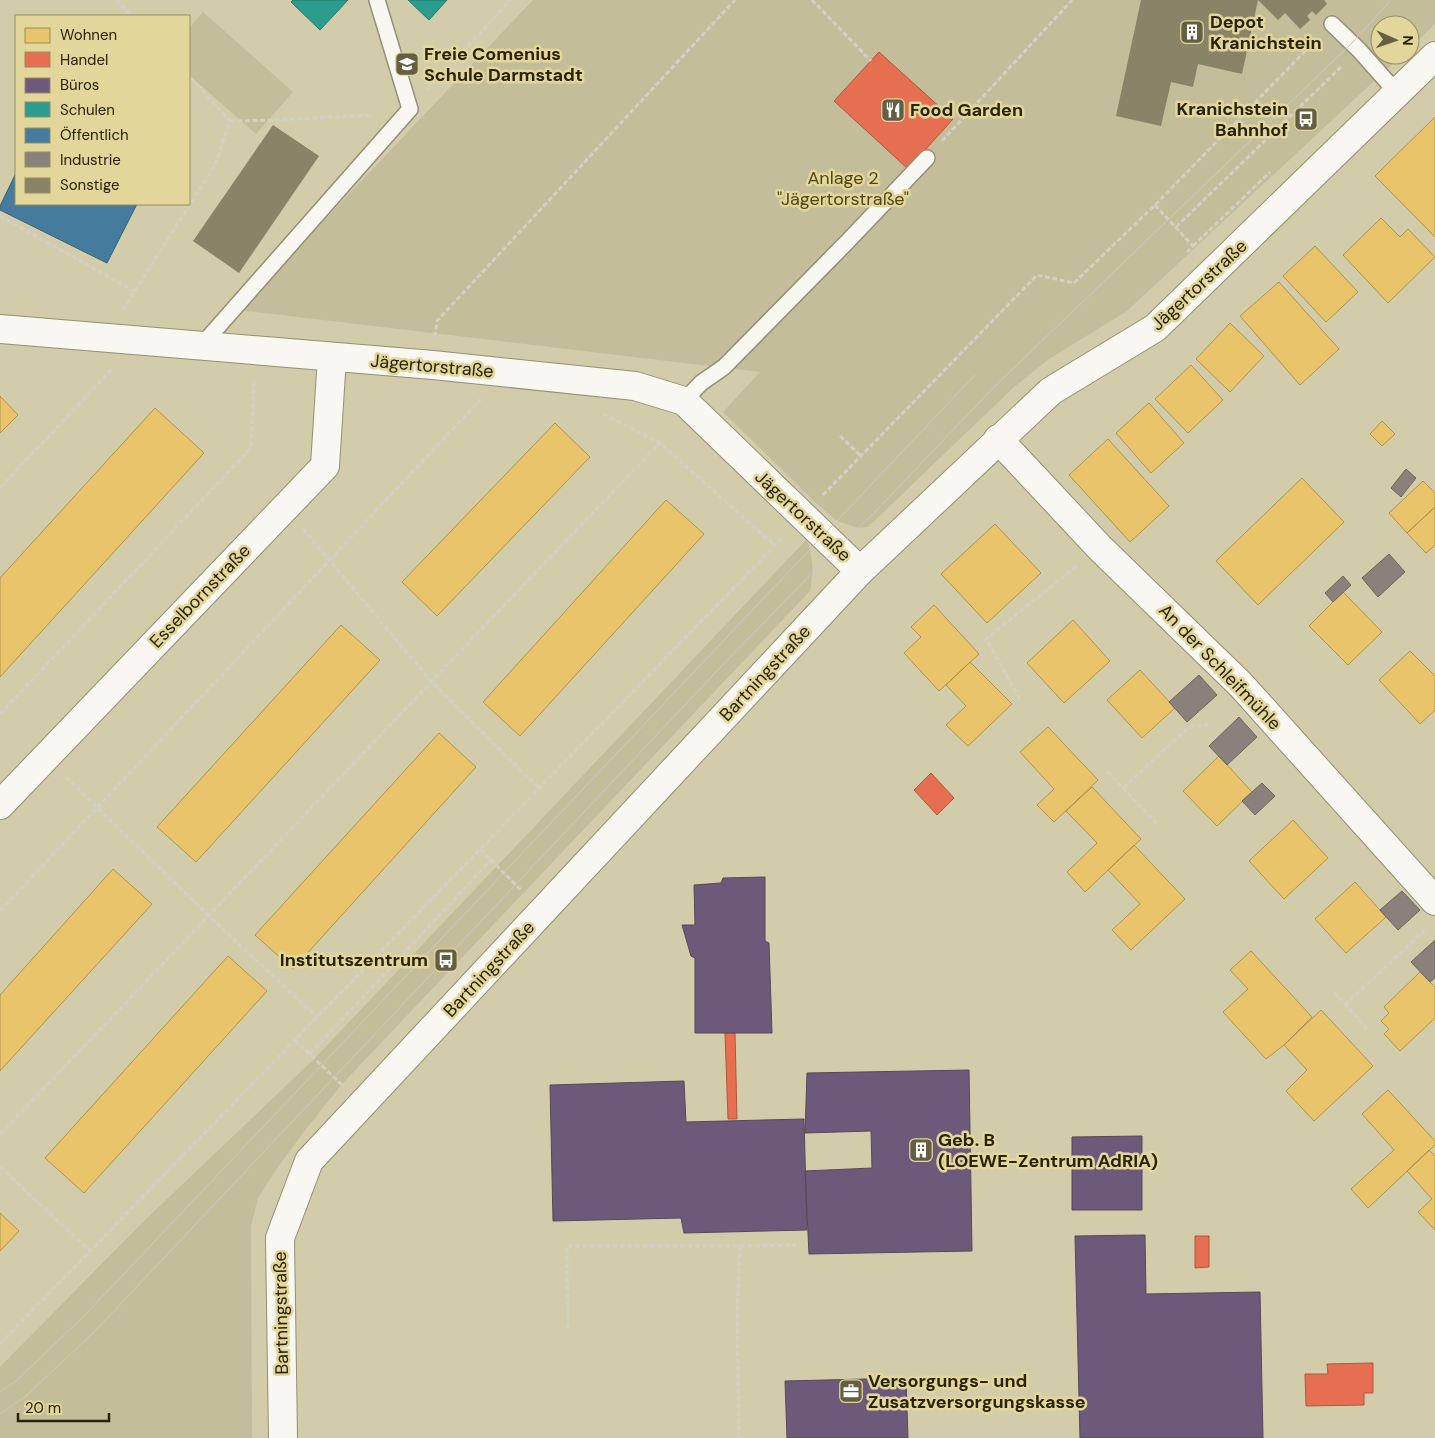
<svg xmlns="http://www.w3.org/2000/svg" width="1435" height="1438" viewBox="0 0 1435 1438" font-family="'DM Sans',sans-serif">
<style>
.green{fill:#c4bd99}
.homes{fill:#e9c46a;stroke:#af944e}
.shops{fill:#e76f51;stroke:#ae583c}
.offices{fill:#6d597a;stroke:#584959}
.schools{fill:#2a9d8f;stroke:#297867}
.public{fill:#457b9d;stroke:#3c6171}
.industry{fill:#8a817c;stroke:#6d655a}
.building{fill:#898368}
.lines{fill:none;stroke-linecap:round;stroke-linejoin:round}
.lane-casing{stroke:#948f75;stroke-width:18}
.street-casing{stroke:#948f75;stroke-width:30}
.secondary-casing{stroke:#948f75;stroke-width:30}
.path{stroke:#d2cfc4;stroke-width:3;stroke-dasharray:5 2.5;stroke-linecap:butt}
.lane{stroke:#f8f7f2;stroke-width:15}
.street{stroke:#f8f7f2;stroke-width:28}
.secondary{stroke:#f8f7f2;stroke-width:28}
.tram{stroke:#cbc9bf;stroke-width:1}
.labels{text-anchor:middle;stroke-width:5;stroke-linejoin:round;paint-order:stroke}
.poi-label{font-size:18px;font-weight:bold;fill:#28230b;stroke:#e2d69b;text-anchor:start}
.park-label{font-size:18px;fill:#514715;stroke:#e2d69b}
.street-label{font-size:18px;fill:#28230b;stroke:#e2d69b}
</style>
<rect width="100%" height="100%" fill="#d2ccab"/>
<path class="green" d="M533,0H1435V24L1410,48V25H1380V55H1402L1127,311L1049,359L1014,387L868,527L858,528L837,521L816,503L723,412L760,372L239,310Z
M203,12L293,92L256,134L189,75V28Z
M807,539C813,561 814,569 810,591L342,1084L303,1133L278,1167L258,1198L251,1226L252,1438H0V1367L142,1223L315,1058Z"/>
<path class="homes" d="M1435,117V237L1375,176Z
M1381,218L1400,237L1408,229L1435,257L1388,303L1343,255Z
M1315,246L1358,292L1326,322L1283,276Z
M1279,282L1339,349L1300,385L1240,316Z
M1230,323L1264,356L1230,392L1196,359Z
M1191,365L1223,400L1188,433L1155,399Z
M0,396L18,415L0,433Z
M1149,403L1184,443L1151,473L1116,433Z
M155,408L204,453L0,677V578Z
M1382,421L1395,434L1382,446L1370,434Z
M555,423L590,457L437,616L402,582Z
M1108,439L1169,506L1130,542L1069,475Z
M1302,478L1344,522L1258,605L1216,561Z
M1423,481L1435,493V507L1407,533L1389,513Z
M666,500L704,534L520,736L483,702Z
M1435,507V545L1426,553L1407,533Z
M995,524L1041,573L987,623L941,574Z
M1343,592L1382,632L1348,665L1309,626Z
M934,605L979,654L939,691L904,653L921,637L911,627Z
M1073,620L1110,661L1064,703L1027,663Z
M341,625L380,660L196,862L157,827Z
M1410,651L1435,676V710L1420,724L1379,680Z
M970,662L1012,704L968,746L946,725L966,706L946,685Z
M1140,670L1175,708L1142,738L1107,700Z
M1048,727L1098,780L1054,822L1037,805L1054,789L1020,752Z
M439,733L476,767L293,969L255,935Z
M1219,756L1252,792L1217,826L1183,791Z
M1092,787L1141,839L1085,892L1067,872L1097,843L1066,811Z
M1293,820L1328,858L1284,899L1249,861Z
M1134,845L1185,899L1131,950L1112,930L1140,904L1108,870Z
M113,869L152,904L0,1071V995Z
M1355,882L1386,917L1346,953L1315,919Z
M1251,951L1312,1017L1284,1045L1266,1059L1223,1012L1248,989L1230,970Z
M228,956L267,991L84,1193L45,1158Z
M1420,972L1435,987V1018L1400,1051L1384,1034L1389,1029L1381,1021L1389,1013L1384,1007Z
M1321,1010L1373,1066L1314,1121L1286,1091L1307,1070L1284,1045Z
M1388,1090L1435,1141V1145L1368,1208L1351,1189L1394,1150L1362,1114Z
M1429,1150L1435,1156V1230L1418,1212L1432,1199L1407,1171Z
M0,1213L19,1231L0,1251Z"/>
<path class="shops" d="M879,52L953,119L908,169L834,101Z
M931,773L954,798L937,815L914,790Z
M725,1033H735L737,1119H728Z
M1195,1236H1209V1267L1195,1268Z
M1373,1363V1393H1364V1405L1306,1406L1305,1374H1328L1327,1364Z"/>
<path class="offices" d="M765,877V941L769,943L772,1033H695V958L691,956L682,925H695L694,885L721,883L723,878Z
M969,1070L972,1251L809,1254L805,1171L872,1168L871,1131L805,1133L807,1073Z
M684,1081L686,1122L804,1119L807,1230L684,1233L681,1218L553,1221L550,1085Z
M1142,1136V1210H1072V1137Z
M1145,1235L1146,1294L1260,1292L1263,1438H1080L1075,1236Z
M906,1378L908,1438H787L785,1381Z"/>
<path class="schools" d="M293,0H348L320,30L291,2Z
M408,0H447L429,20Z"/>
<path class="public" d="M16,173V204H137L107,263L0,210V206Z"/>
<path class="industry" d="M1406,469L1416,478L1401,497L1391,488Z
M1389,554L1405,572L1378,597L1362,578Z
M1343,576L1351,585L1333,602L1325,593Z
M1199,675L1217,695L1187,722L1169,702Z
M1239,717L1257,737L1227,765L1209,746Z
M1262,783L1275,796L1255,815L1242,801Z
M1402,891L1420,910L1398,930L1380,910Z
M1435,940V978L1430,982L1411,962Z"/>
<path class="building" d="M1141,0H1258L1242,74L1198,64L1193,87L1171,82L1161,126L1116,116Z
M1258,0H1324L1327,4L1316,15L1312,11L1307,16L1310,20L1300,29L1285,13L1278,20Z
M273,125L319,156L239,273L193,241Z"/>
<g class="lines">
<g class="lane-casing">
<path id="lane" d="M1332,24L1359,50L1398,94
M201,346L410,109L377,0
M684,401L701,383L724,367L848,241L927,158"/>
</g>
<g class="street-casing">
<path id="street" d="M998,439L1100,548L1241,685L1435,901
M0,805L325,466L332,357
M283,1438L280,1238L309,1161L860,571"/>
</g>
<g class="secondary-casing">
<path id="secondary" d="M0,329L433,365L635,386L684,401L860,571L1051,391L1155,328L1435,56"/>
</g>
<path class="path" d="M116,0L132,16
M812,0L871,61
M427,90L511,0
M230,121L279,120L369,115L373,117
M942,141L1072,0
M1155,205L1193,246L1187,252
M0,216L134,291
M1176,227L1342,66
M1193,246L1270,172
M123,310L215,165L230,121L189,76
M435,337L437,321L735,0
M603,414L660,443L774,545
M840,436L861,456
M0,488L113,368
M823,495L1037,275L1074,283L1155,205L1317,39
M303,529L431,681L539,788
M1020,699L986,639L1078,565
M0,714L251,448L254,379
M1107,771L1157,824
M66,777L209,916L317,1017
M1123,788L1189,727L1208,725
M480,849L522,891
M0,911L481,399
M1334,992L1368,1030
M1345,1005L1426,929
M295,1040L342,1085
M310,1054L491,860
M0,1134C221,904 439,672 660,443
M0,1167L90,1251
M740,1246L796,1245
M568,1328L567,1246H740L737,1313L739,1438
M0,1344L783,537"/>
<use href="#lane" class="lane"/>
<use href="#street" class="street"/>
<use href="#secondary" class="secondary"/>
<path class="tram" d="M0,1392L16,1381L84,1316L975,375
M0,1414L26,1396L96,1330L714,674L814,571L871,516L994,387L1352,43L1391,0"/>
</g>
<defs>
<g id="building-square" transform="scale(1.25)"><rect x="-9" y="-9" width="18" height="18" rx="4" fill="#645e43" stroke="#e2d69b"/><path d="M-4-6H4V6H1V3H-1V6H-4ZM-2.5-4.3h1.7v1.8h-1.7ZM.8-4.3h1.7v1.8H.8ZM-2.5-1h1.7V.8h-1.7ZM.8-1h1.7V.8H.8Z" fill="#fff"/></g>
<g id="school-square" transform="scale(1.25)"><rect x="-9" y="-9" width="18" height="18" rx="4" fill="#645e43" stroke="#e2d69b"/><path d="M0-5L7-2L0 1L-7-2ZM-4 1L0 2.5L4 1V4Q0 6-4 4Z" fill="#fff"/></g>
<g id="restaurant-square" transform="scale(1.25)"><rect x="-9" y="-9" width="18" height="18" rx="4" fill="#645e43" stroke="#e2d69b"/><path d="M-5-6h1v4h1v-4h1v4h1v-4h1v5L-1.5 .5V6h-2V.5L-5-1ZM5-6V6H3V1.5H1.5Q1.5-4 5-6Z" fill="#fff"/></g>
<g id="bus-square" transform="scale(1.25)"><rect x="-9" y="-9" width="18" height="18" rx="4" fill="#645e43" stroke="#e2d69b"/><path d="M-5-6H5V4H4V6H2V4H-2V6H-4V4H-5ZM-3.5-4V0h7V-4ZM-3.5 1.2v1.5H-2V1.2ZM2 1.2v1.5H3.5V1.2Z" fill="#fff"/></g>
<g id="office-square" transform="scale(1.25)"><rect x="-9" y="-9" width="18" height="18" rx="4" fill="#645e43" stroke="#e2d69b"/><path d="M-6-3h4V-5.5h4V-3h4V5H-6ZM-1-4.5V-3h2v-1.5ZM-6 0V1H6V0Z" fill="#fff"/></g>
</defs>
<g fill-rule="evenodd">
<use href="#building-square" x="1192" y="32"/>
<use href="#school-square" x="407" y="64"/>
<use href="#restaurant-square" x="893" y="110"/>
<use href="#bus-square" x="1306" y="119"/>
<use href="#bus-square" x="446" y="960"/>
<use href="#building-square" x="921" y="1150"/>
<use href="#office-square" x="851" y="1391"/>
</g>
<g class="labels">
<g class="poi-label">
<text x="1210" y="28">Depot<tspan x="1210" dy="21">Kranichstein</tspan></text>
<text x="424" y="60">Freie Comenius<tspan x="424" dy="21">Schule Darmstadt</tspan></text>
<text x="1288" y="115" text-anchor="end">Kranichstein<tspan x="1288" dy="21">Bahnhof</tspan></text>
<text x="910" y="116">Food Garden</text>
<text x="428" y="966" text-anchor="end">Institutszentrum</text>
<text x="938" y="1146">Geb. B<tspan x="938" dy="21">(LOEWE-Zentrum AdRIA)</tspan></text>
<text x="868" y="1387">Versorgungs- und<tspan x="868" dy="21">Zusatzversorgungskasse</tspan></text>
</g>
<g class="park-label">
<text x="843" y="184">Anlage 2<tspan x="843" dy="21">"Jägertorstraße"</tspan></text>
</g>
<g class="street-label">
<text transform="translate(1199 285) rotate(-43)" y="6">Jägertorstraße</text>
<text transform="translate(432 366) rotate(5)" y="6">Jägertorstraße</text>
<text transform="translate(803 516) rotate(43)" y="6">Jägertorstraße</text>
<text transform="translate(200 596) rotate(-46)" y="6">Esselbornstraße</text>
<text transform="translate(1220 667) rotate(46)" y="6">An der Schleifmühle</text>
<text transform="translate(765 673) rotate(-47)" y="6">Bartningstraße</text>
<text transform="translate(489 969) rotate(-47)" y="6">Bartningstraße</text>
<text transform="translate(281 1313) rotate(-91)" y="6">Bartningstraße</text>
</g>
</g>
<rect x="15" y="15" width="175" height="190" fill="#e2d69b" stroke="#988e61"/>
<rect x="25" y="28" width="25" height="15" fill="#e9c46a" stroke="#988e61"/>
<text x="60" y="40" font-size="15" fill="#28230b">Wohnen</text>
<rect x="25" y="52" width="25" height="15" fill="#e76f51" stroke="#988e61"/>
<text x="60" y="65" font-size="15" fill="#28230b">Handel</text>
<rect x="25" y="78" width="25" height="15" fill="#6d597a" stroke="#988e61"/>
<text x="60" y="90" font-size="15" fill="#28230b">Büros</text>
<rect x="25" y="102" width="25" height="15" fill="#2a9d8f" stroke="#988e61"/>
<text x="60" y="115" font-size="15" fill="#28230b">Schulen</text>
<rect x="25" y="128" width="25" height="15" fill="#457b9d" stroke="#988e61"/>
<text x="60" y="140" font-size="15" fill="#28230b">Öffentlich</text>
<rect x="25" y="152" width="25" height="15" fill="#8a817c" stroke="#988e61"/>
<text x="60" y="165" font-size="15" fill="#28230b">Industrie</text>
<rect x="25" y="178" width="25" height="15" fill="#898368" stroke="#988e61"/>
<text x="60" y="190" font-size="15" fill="#28230b">Sonstige</text>
<g transform="translate(1395 40) rotate(92)"><circle r="24" fill="#e2d69b" stroke="#988e61"/>
<path d="M0-4L9 19L0 12L-9 19Z" fill="#645e43"/>
<text y="-8" font-size="14" font-weight="bold" text-anchor="middle" fill="#28230b">N</text>
</g>
<path d="M18 1413v8h91v-8" fill="none" stroke="#28230b" stroke-width="2.5"/>
<text x="25" y="1413" font-size="15" fill="#28230b" stroke="#e2d69b" stroke-width="4" paint-order="stroke">20 m</text>
</svg>
